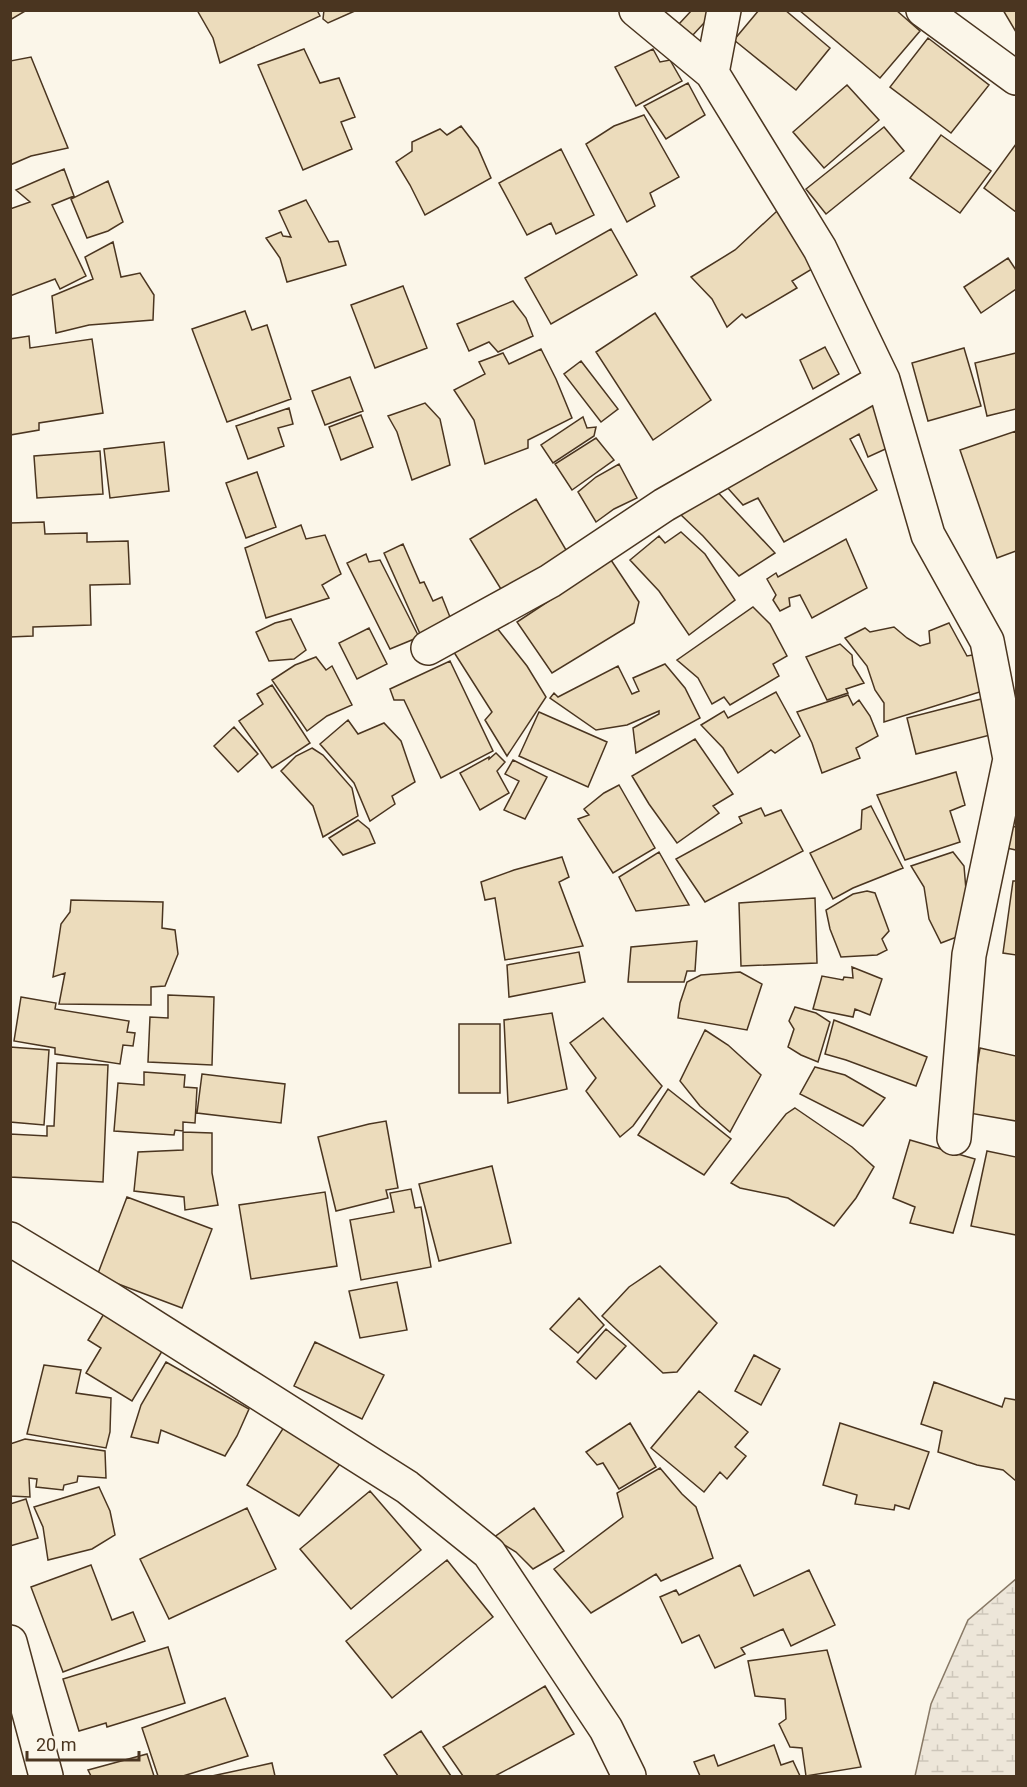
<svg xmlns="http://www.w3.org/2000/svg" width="1027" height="1787" viewBox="0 0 1027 1787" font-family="Roboto,sans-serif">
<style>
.wetland{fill:url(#wetland-marsh);stroke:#887966;stroke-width:1.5}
.building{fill:#ecdcbc;stroke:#4a3520;stroke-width:1.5}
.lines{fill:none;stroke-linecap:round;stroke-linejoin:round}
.minor-casing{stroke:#4a3520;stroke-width:36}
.minor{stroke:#fbf6e9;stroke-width:33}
</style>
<defs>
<pattern id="wetland-marsh" width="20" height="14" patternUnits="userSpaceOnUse" patternTransform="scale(1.5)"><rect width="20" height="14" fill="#ede6d9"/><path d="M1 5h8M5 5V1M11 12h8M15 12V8" fill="none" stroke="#cdc6ba"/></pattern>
</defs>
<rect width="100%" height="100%" fill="#fbf6e9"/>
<path class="wetland" d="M1016,1579V1776H915L931,1704L968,1620Z"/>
<path class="building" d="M10,10H27L10,20Z
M197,10H317L320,16L220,63L213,38Z
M357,10L328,23L323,19L324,10Z
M692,10H716L692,36L679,24Z
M759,10H785L830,48L796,90L734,40Z
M799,10H896L920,31L880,78Z
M1003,10H1016V32Z
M928,38L989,85L951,133L890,87Z
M304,49L320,83L339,78L355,117L341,122L352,149L303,170L258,65Z
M653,49L660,62L670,60L682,81L636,106L615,67Z
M31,57L68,148L31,156L10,165V61Z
M688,83L705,115L666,139L644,106Z
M847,85L879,120L824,168L793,132Z
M644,115L679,177L650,193L655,206L627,222L586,144L614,126Z
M461,126L478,148L491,178L425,215L410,185L396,162L412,151V142L440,129L447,135Z
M884,127L904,151L826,214L806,189Z
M941,135L991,171L960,213L910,178Z
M1016,144V212L984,188Z
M561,149L594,215L556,234L551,223L527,235L499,183Z
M64,169L74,196L52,205L86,276L60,289L55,279L10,296V209L30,202L16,190Z
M108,181L123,222L108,231L87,238L71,199Z
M306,200L329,242L338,241L346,265L287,282L280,258L266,238L281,232L283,236L291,237L279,211Z
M777,211L799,240L812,269L792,281L797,288L746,318L742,314L727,327L712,299L691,277L735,250Z
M611,229L637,275L551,324L525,278Z
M113,242L121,277L140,273L154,295L153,320L89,325L56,333L52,296L93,279L85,257Z
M1008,258L1016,270V289L981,313L964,287Z
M403,286L427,348L375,368L351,305Z
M513,301L526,318L533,336L498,352L489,342L469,351L457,324Z
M245,311L252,330L267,325L291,399L227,422L192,329Z
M655,313L711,400L653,440L596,352Z
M29,336L30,348L92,339L103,413L39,423V430L10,435V339Z
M825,347L839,374L813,389L800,360Z
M964,348L981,406L928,421L912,363Z
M541,349L556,379L572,418L528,440V448L485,464L474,420L454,390L485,374L479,362L503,353L509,364Z
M1016,353V409L987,416L975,363Z
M581,361L618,409L601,422L564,374Z
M350,377L363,411L325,425L312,391Z
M876,393L892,446L868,457L859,434L850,439L877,490L784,542L758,498L743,505L725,485Z
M425,403L440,419L450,465L412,480L397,432L388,416Z
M289,408L293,424L278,428L284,446L248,459L236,426Z
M361,415L373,447L341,460L329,427Z
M583,417L587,428L596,427L594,436L553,463L541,445Z
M1016,431V551L997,558L960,450Z
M596,438L614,460L572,490L555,464Z
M164,442L169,491L110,498L104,449Z
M100,451L103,494L37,498L34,456Z
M619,464L637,498L614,509L596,522L578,492L596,477Z
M257,472L276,527L246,538L226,483Z
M710,484L775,553L739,576L703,536L679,513Z
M536,499L569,555L504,594L470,539Z
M44,522L45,534L87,533V542L128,541L130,584L90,585L91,625L33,627V636L10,637V523Z
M301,525L306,539L325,535L341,574L322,585L329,598L266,618L245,548Z
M681,532L705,554L735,600L689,635L659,591L630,560L659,536L665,543Z
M846,539L867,588L812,618L800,595L789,598L790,606L780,611L773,600L776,595L767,579L776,573L778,577Z
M403,544L420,583L424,582L433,601L442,597L452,622L421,636L384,553Z
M366,554L369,562L380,560L419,637L390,649L347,563Z
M611,560L639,602L634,623L552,673L517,622Z
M753,607L770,624L787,656L773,664L779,676L730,705L724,697L712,704L698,678L677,660Z
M291,619L306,650L294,659L269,661L256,632L275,623Z
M493,623L527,666L546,697L507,756L485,720L492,712L450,646Z
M949,623L967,656L978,654L986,690L884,722V703L875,690L867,666L845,638L865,628L870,632L894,627L907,638L920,646L930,643L929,631Z
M369,628L387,664L357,679L339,643Z
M840,644L852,655L853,665L864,683L846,689L848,693L827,700L806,657Z
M316,657L326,670L332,666L352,705L327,716L307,731L272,680L295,665Z
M450,661L493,751L441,778L404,700H394L390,689Z
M665,664L685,688L700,718L636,753L633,728L659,714V711L627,725L596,730L550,698L554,693L558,697L618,666L632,694L639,691L633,678Z
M272,685L310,743L272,768L239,721L263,704L257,694Z
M776,692L800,736L775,753L771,750L738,773L723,748L701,725L724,711L728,718Z
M848,695L853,705L859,700L870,716L878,736L856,748L860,758L822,773L812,743L797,712Z
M989,697L998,733L916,754L907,718Z
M539,712L607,742L588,787L519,756Z
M348,720L358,734L384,723L401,741L415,782L392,796L395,804L370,821L354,783L320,744Z
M234,727L258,754L238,772L214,746Z
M695,739L733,794L713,806L719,813L677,843L649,804L632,776Z
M312,748L323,755L352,788L358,816L323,837L313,806L281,771L296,756Z
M496,753L505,762L497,771L509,793L480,810L460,773L489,757V759Z
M513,760L547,777L525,819L504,810L519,781L505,774Z
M956,772L965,805L950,811L960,842L905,860L877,795Z
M619,785L655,848L613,873L578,819L589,815L584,809L604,793Z
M871,806L903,868L853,888L833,899L810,853L861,829L862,810Z
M761,808L765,816L781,810L803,851L705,902L676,859L742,823L739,817Z
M358,820L369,829L375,843L343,855L329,838Z
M1001,824L1016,827V850L997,846Z
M659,852L689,905L636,911L619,877Z
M953,852L964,866L966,890L962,935L941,943L929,919L924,887L911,866Z
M562,857L569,877L559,882L583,946L505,960L495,898L485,900L481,882L514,870Z
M1013,881H1016V955L1003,953Z
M867,891L875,893L889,931L882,939L887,950L877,955L841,957L830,929L826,910L853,894Z
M815,898L817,963L741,966L739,903Z
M71,900L163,902L162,928L175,930L178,954L165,986L151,987V1005L59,1004L65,973L53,977L61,924L70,912Z
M697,941L695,971H687L684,982H628L631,947Z
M579,952L585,982L509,997L507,965Z
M852,967L882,979L870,1015L855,1009L853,1017L813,1009L822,976L843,980L844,977L853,978Z
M740,972L762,984L747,1030L678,1018L680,1003L687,982L701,975Z
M168,995L214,997L212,1065L148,1062L150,1017L168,1018Z
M21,997L56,1003L55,1009L129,1021L127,1032L135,1033L133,1046L123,1045L120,1064L55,1054V1048L14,1041Z
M795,1007L816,1013L830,1022L818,1062L801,1055L788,1047L794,1029L789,1021Z
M552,1013L567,1089L508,1103L504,1020Z
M603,1018L662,1086L633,1126L620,1137L586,1091L596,1078L570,1043Z
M834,1020L927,1057L916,1086L846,1060L825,1054Z
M459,1024H500V1093H459Z
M705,1030L728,1045L761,1075L730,1132L700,1106L680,1081Z
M10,1047L49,1050L44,1125L10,1122Z
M980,1048L1016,1056V1121L969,1113Z
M57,1063L108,1065L103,1182L10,1177V1134L47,1136V1126H54Z
M815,1067L845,1075L885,1098L863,1126L800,1094Z
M144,1072L185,1075L184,1087L197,1088L195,1123L183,1122V1131L175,1130L174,1135L114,1131L118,1083L144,1085Z
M202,1074L285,1084L281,1123L197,1113Z
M668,1089L731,1139L704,1175L638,1135Z
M795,1108L852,1147L874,1167L856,1198L834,1226L788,1198L740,1188L731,1183L786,1114Z
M386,1121L398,1188L386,1190L388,1198L336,1211L318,1137L369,1124Z
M183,1132L212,1133V1173L218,1205L185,1210L184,1197L134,1191L138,1152L183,1150Z
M910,1140L975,1159L953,1233L910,1223L915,1207L893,1198Z
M987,1151L1016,1157V1235L971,1226Z
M492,1166L511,1243L439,1261L419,1184Z
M411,1189L415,1208L421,1207L431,1267L361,1280L350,1220L394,1212L390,1193Z
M325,1192L337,1266L251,1279L239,1205Z
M127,1197L212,1229L182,1308L97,1276Z
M660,1266L717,1323L677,1372L663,1373L602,1316L629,1287Z
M397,1282L407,1330L360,1338L349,1291Z
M579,1298L604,1325L578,1353L550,1329Z
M105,1312L164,1348L132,1401L86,1373L101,1348L88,1340Z
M606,1329L626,1346L596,1379L577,1362Z
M315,1342L384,1375L362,1419L294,1386Z
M754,1355L780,1369L761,1405L735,1391Z
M166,1362L249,1409L237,1436L225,1456L161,1430L158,1443L131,1437L141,1405Z
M44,1365L81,1370L76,1393L111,1398L110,1432L106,1448L27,1434Z
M934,1382L1002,1407L1005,1398L1016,1400V1481L1003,1470L977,1465L938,1452L942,1431L921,1424Z
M699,1391L748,1432L735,1447L746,1456L727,1479L720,1472L704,1492L651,1448Z
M630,1423L656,1467L619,1489L603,1463L597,1465L586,1452Z
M840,1423L929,1452L909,1509L895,1505L894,1510L855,1504L857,1495L823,1485Z
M284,1427L340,1464L299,1516L247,1485Z
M25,1439L105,1451L106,1478L78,1476L77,1482L64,1485L63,1490L36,1487L37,1479L29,1478L30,1497L10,1496V1444Z
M660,1468L682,1494L696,1507L713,1558L661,1581L656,1574L591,1613L554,1569L623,1517L617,1493Z
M99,1487L110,1511L115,1535L92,1549L48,1560L43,1527L34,1507Z
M370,1491L421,1550L351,1609L300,1549Z
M26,1499L38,1538L10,1546V1504Z
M247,1508L276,1569L169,1619L140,1559Z
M534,1508L564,1551L533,1569L516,1552L493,1538Z
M447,1560L493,1617L392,1698L346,1641Z
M91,1565L112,1620L133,1612L145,1641L63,1672L31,1587Z
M740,1565L754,1596L809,1570L835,1625L791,1646L783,1629L741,1648L745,1654L715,1668L699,1635L682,1643L660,1597L676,1590L679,1595Z
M168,1647L185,1703L107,1727L106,1723L79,1731L63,1679Z
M827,1650L861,1767L806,1776L802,1748L790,1747L779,1724L786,1719L785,1699L755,1696L748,1661Z
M545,1686L574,1734L495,1776H463L443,1747Z
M225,1698L248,1756L183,1776H158L142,1728Z
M421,1731L451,1776H398L384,1755Z
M774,1745L781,1765L793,1761L800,1776H700L694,1762L714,1755L718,1766Z
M147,1754L154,1776H91L88,1770Z
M272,1763L275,1776H212Z"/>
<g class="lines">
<g class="minor-casing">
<path id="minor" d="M636,10L712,73L820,249L883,380L928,535L987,641L1010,759L969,955L954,1138
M923,10L1016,78
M712,73L724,10
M428,648L550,581L664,505L883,380
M10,1239L110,1299L407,1487L489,1553L606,1729L629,1776
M10,1642L46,1776"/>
</g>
<use href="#minor" class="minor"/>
</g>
<rect width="1027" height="1787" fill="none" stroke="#4a3520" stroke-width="24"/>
<path d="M27 1751v9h112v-9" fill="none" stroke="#4a3520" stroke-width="3"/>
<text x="36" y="1751" font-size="18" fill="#4a3520" stroke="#fbf6e9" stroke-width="4.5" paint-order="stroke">20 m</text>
</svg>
